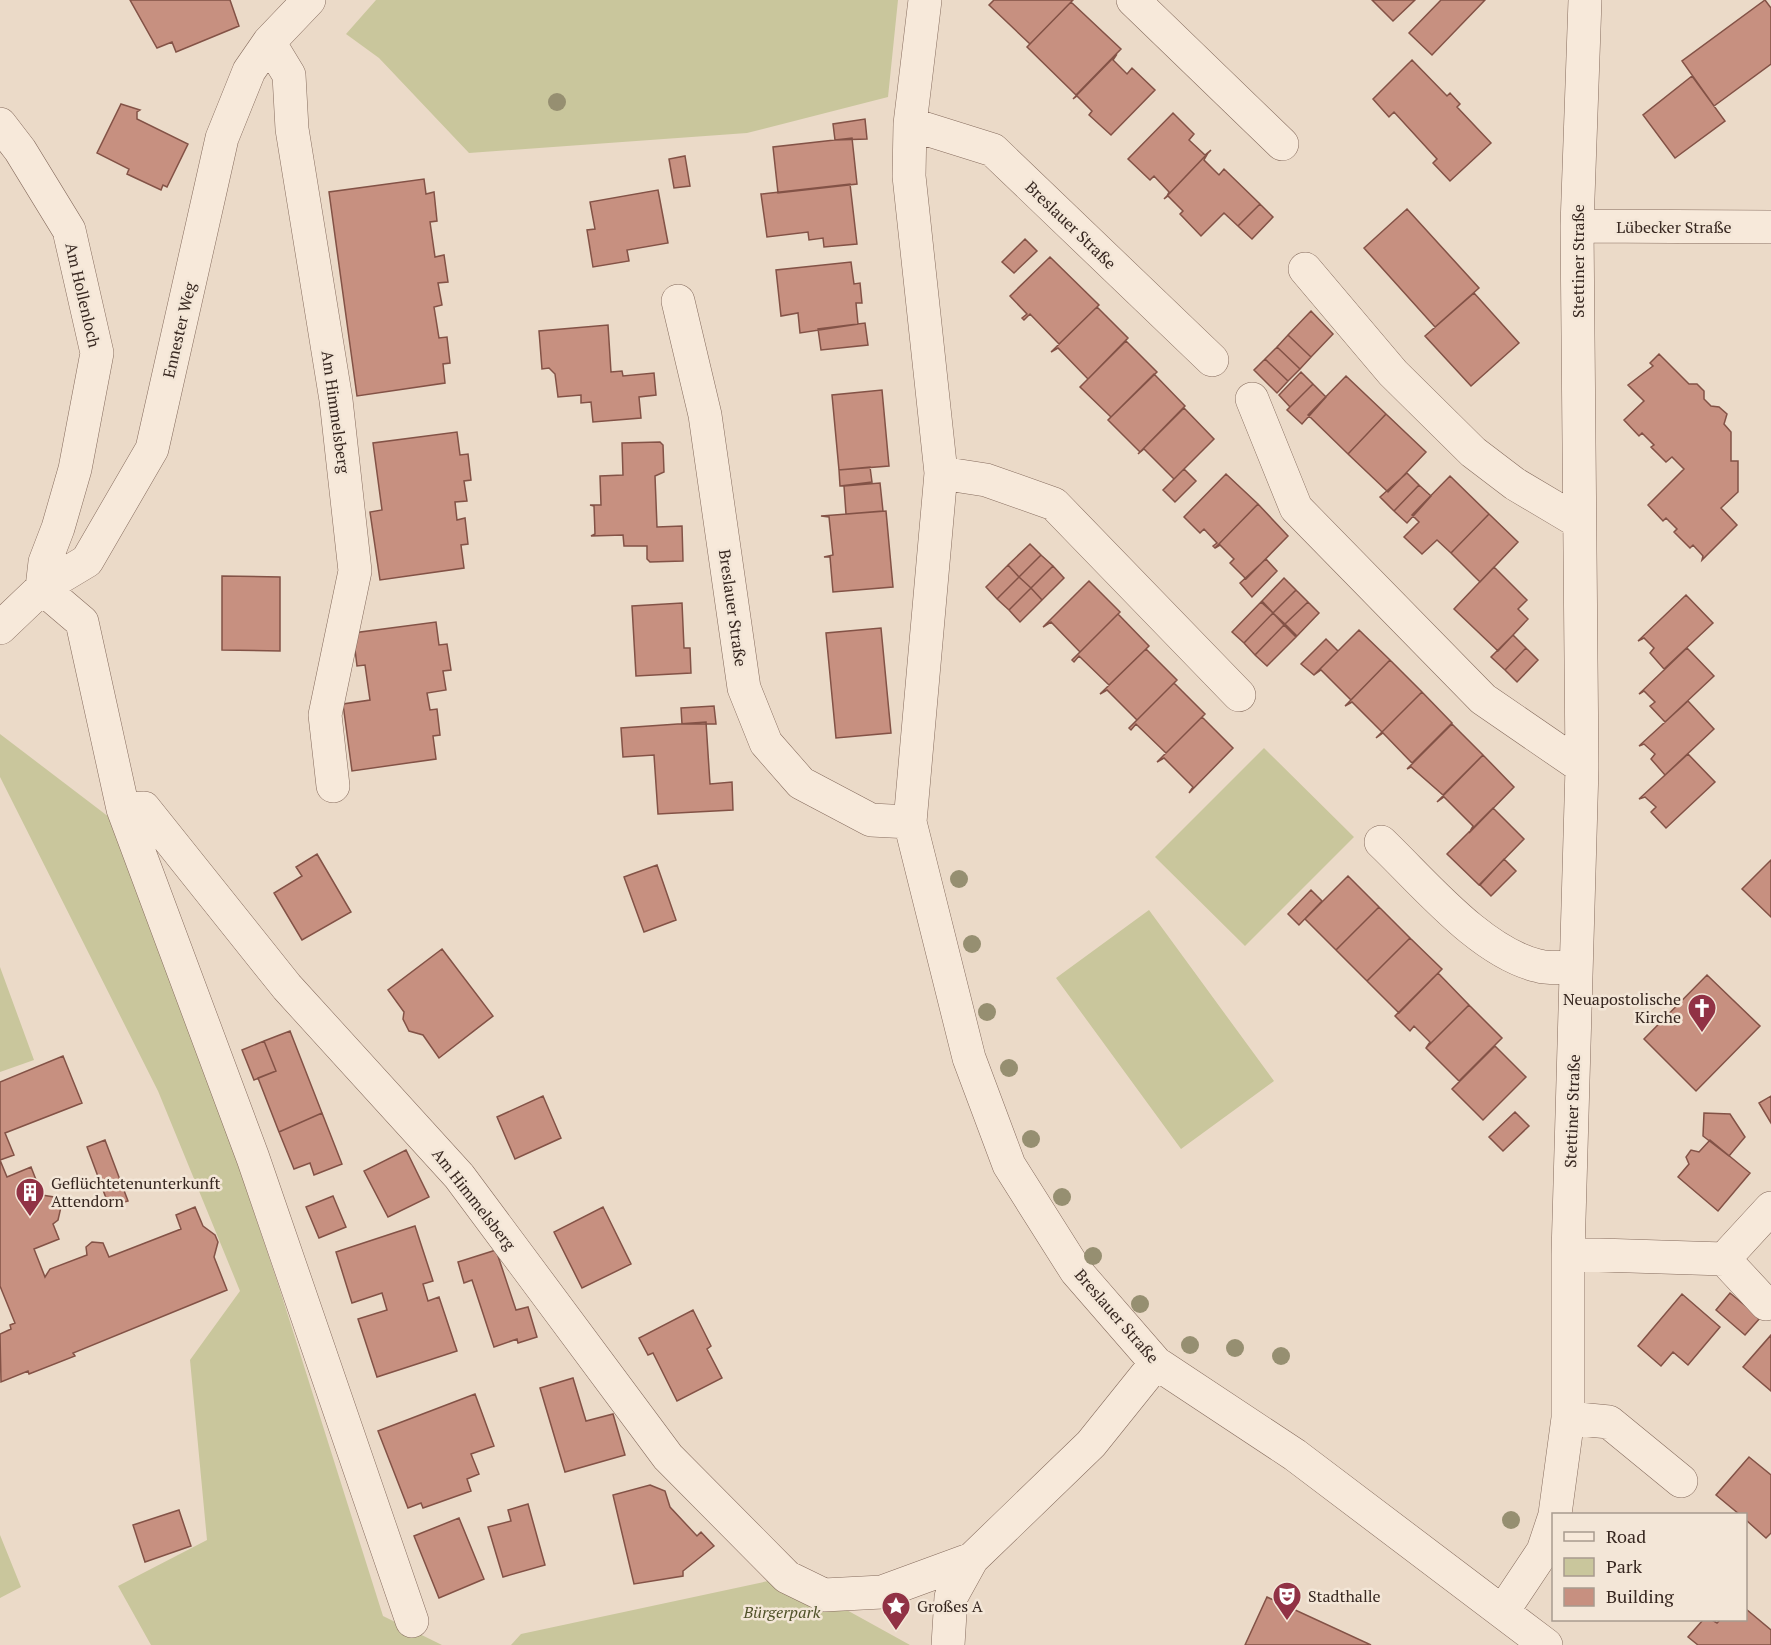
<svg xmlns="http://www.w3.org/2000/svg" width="1771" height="1645" viewBox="0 0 1771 1645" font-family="'PT Serif',serif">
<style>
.green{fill:#c9c69c}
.building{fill:#c79080;stroke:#835246;stroke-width:1.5}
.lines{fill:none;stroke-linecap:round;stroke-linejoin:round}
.minor-casing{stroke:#866c5e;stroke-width:34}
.minor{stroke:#f7e9da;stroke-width:33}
.tree{fill:#968f71}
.labels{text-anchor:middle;stroke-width:5;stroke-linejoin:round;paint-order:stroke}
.street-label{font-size:16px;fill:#372720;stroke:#f3e6d7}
.poi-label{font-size:16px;fill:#372720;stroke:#f3e6d7;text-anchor:start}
.park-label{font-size:16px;font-style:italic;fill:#505229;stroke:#f3e6d7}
</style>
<rect width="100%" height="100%" fill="#ebdac8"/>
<path class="green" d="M376,0H898L888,97L747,133L469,153L379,58L346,34Z
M0,734L126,830L279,1287L383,1616L442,1645H151L118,1586L207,1540L190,1360L240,1291L158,1091L0,777Z
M1264,748L1354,837L1245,946L1155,857Z
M1149,910L1274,1081L1181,1149L1056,978Z
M0,967L34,1060L0,1072Z
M0,1535L21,1587L0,1598Z
M787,1577L910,1645H511L521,1634Z"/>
<path class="building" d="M130,0H230L239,26L176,52L172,42L157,48Z
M994,0H1073L1030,44L989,5Z
M1372,0H1415L1393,21Z
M1441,0H1485L1432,55L1409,33Z
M1765,0L1771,8V64L1714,106L1682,61Z
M1071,2L1121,49L1076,95L1027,47Z
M1117,54L1113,60L1127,74L1132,68L1155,90L1111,135L1089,115L1092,111L1077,96L1073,99Z
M1412,60L1447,96L1450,93L1460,104L1457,107L1491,143L1450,181L1433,163L1437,159L1394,112L1389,117L1373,99Z
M1692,76L1725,121L1675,158L1643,115Z
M121,104L140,110L137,112V119L188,144L167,187L163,185L161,190L127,174L129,169L97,153Z
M1173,113L1194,134L1189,140L1205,155L1211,150L1167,196L1169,192L1154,176L1150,180L1128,159Z
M865,119L867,139L835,140L833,124Z
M852,138L857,184L778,193L773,147Z
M1208,153L1204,160L1219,175L1224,169L1260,204L1238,226L1224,213L1201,236L1180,214L1183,211L1168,196L1164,199Z
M685,156L690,186L674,188L669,159Z
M424,179L426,194L434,192L437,221L430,222L435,257L444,255L448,282L438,283L442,305L434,307L439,338L447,337L450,363L443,364L445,383L357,396L329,192Z
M850,184L857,244L824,247L823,238L809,240L808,232L767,237L761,194Z
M658,190L668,243L627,250L629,261L593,267L587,230L595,229L590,202Z
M1260,204L1273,217L1252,239L1238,226Z
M1407,209L1479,288L1435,327L1364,248Z
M1025,239L1037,251L1014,273L1002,262Z
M1050,257L1099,305L1059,344L1030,314L1024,320L1022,318L1027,314L1010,296Z
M851,262L854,284L860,283L862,303H856L858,324L800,333L798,313L781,316L776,270Z
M1474,293L1519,343L1471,386L1425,336Z
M1097,307L1128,338L1088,379L1058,348L1051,352Z
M1311,311L1333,334L1311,357L1288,335Z
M865,323L868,345L821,350L818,329Z
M608,325L611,372L622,371L623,376L654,373L656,395L639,397L641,418L593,422L591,402L581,403V395L558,397L555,374L549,368L542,369L539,331Z
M1288,335L1311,357L1300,369L1277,347Z
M1126,341L1157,372L1111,417L1080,387Z
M1277,347L1300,369L1288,381L1265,359Z
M1659,354L1689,384H1697L1704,391V399L1711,406L1719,407L1727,414L1724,424L1731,432V461H1738V492L1721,508L1737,525L1702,560L1703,556L1693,545L1690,548L1674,532L1677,529L1666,518L1663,521L1648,505L1684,469L1672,457L1666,462L1651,447L1654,445L1642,433L1639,436L1624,420L1644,401L1628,385L1653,366L1650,363Z
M1265,359L1288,381L1277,393L1254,370Z
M1301,372L1313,384L1290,407L1279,395Z
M1154,374L1185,406L1140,452L1108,420Z
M1346,376L1386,414L1348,454L1308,415Z
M1313,384L1326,397L1302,424L1287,410Z
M882,390L889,466L839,470L832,395Z
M1184,408L1214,439L1174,479L1144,449L1138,454Z
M1386,414L1426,452L1388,492L1348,454Z
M457,432L460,455L468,454L471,480L464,481L467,501L455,502L457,520L465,518L468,544L461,545L464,568L380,580L370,512L382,510L373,443Z
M660,442L663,445L664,472L655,476L657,527L682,526L683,561L650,562L647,559V546H624L623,535L591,536L595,534L594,506L590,505H601L600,476L623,475L622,443Z
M870,467L872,482L840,486L839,470Z
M1184,469L1196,481L1175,502L1163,490Z
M1407,473L1419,485L1394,511L1380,497Z
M1226,474L1258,504L1215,548L1213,546L1217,543L1204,529L1200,533L1184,517Z
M1450,476L1489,514L1451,553L1437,540L1422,554L1404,537L1419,522L1412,515Z
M880,483L883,511L846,514L844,486Z
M1419,485L1431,496L1407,523L1394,511Z
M1258,504L1288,536L1246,579L1230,563L1234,559L1220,545L1215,548Z
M886,511L893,587L833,592L830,557H824L833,555L829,517L821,516Z
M1489,514L1518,542L1480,582L1451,553Z
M1030,544L1041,555L1019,577L1008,565Z
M1041,555L1053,566L1031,588L1019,577Z
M1266,559L1277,571L1252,597L1240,583Z
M1008,565L1019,577L997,599L986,587Z
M1053,566L1064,578L1042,600L1031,588Z
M1494,567L1527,600L1518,609L1528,619L1498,651L1454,609Z
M222,576L280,577V651L222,650Z
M1019,577L1031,588L1009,610L997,599Z
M1284,578L1296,590L1273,613L1262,601Z
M1089,581L1120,612L1080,652L1051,622L1043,627Z
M1031,588L1042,600L1020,622L1009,610Z
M1296,590L1308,602L1285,624L1273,613Z
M1686,595L1713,623L1664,669L1650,653L1654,648L1644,638L1638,641Z
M1261,602L1273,613L1244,643L1232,632Z
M1308,602L1319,613L1297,636L1285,624Z
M682,603L684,648H690L691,673L636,676L632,606Z
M1273,613L1284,625L1255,655L1244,643Z
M1118,614L1149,646L1109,685L1079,656L1074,662L1072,660Z
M436,622L439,645L447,644L451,670L443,671L446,690L427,693L430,710L437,709L440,735L433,736L436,759L352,771L343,704L370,700L365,665L357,666L353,633Z
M1284,625L1296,637L1267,666L1255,655Z
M881,628L891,733L836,738L826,633Z
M1359,630L1390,660L1351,700L1321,670L1314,675Z
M1513,635L1526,648L1505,670L1491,657Z
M1326,639L1338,651L1314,675L1301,664Z
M1526,648L1538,660L1517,682L1505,670Z
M1687,648L1714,676L1665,722L1650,706L1655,702L1644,691L1639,694Z
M1146,649L1177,680L1137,720L1107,690L1100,694Z
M1390,660L1422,692L1382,732L1352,702L1345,706Z
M1174,683L1205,714L1166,753L1136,724L1131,730L1129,728Z
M1422,692L1452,723L1412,763L1383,733L1376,738Z
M1688,701L1714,729L1665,775L1651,759L1655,754L1644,744L1639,746Z
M714,706L716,724H682L681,708Z
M1202,717L1233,748L1189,793L1193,787L1164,758L1157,762Z
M706,722L710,784L732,782L733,810L658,814L654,755L623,757L621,728Z
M1452,724L1483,755L1443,795L1411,767L1407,769Z
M1688,754L1715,782L1666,828L1651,812L1656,807L1645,797L1639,799Z
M1483,755L1514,787L1469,833L1473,826L1444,797L1437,802Z
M1493,808L1524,839L1479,885L1447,854Z
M317,854L351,912L302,940L274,893L302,876L296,867Z
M1504,859L1516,871L1491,896L1480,885Z
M1771,860V917L1742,889Z
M657,865L676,920L644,932L624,877Z
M1348,876L1379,907L1336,950L1305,919Z
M1311,890L1322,901L1299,925L1288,914Z
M1379,907L1410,938L1367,981L1336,950Z
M1410,938L1442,969L1399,1013L1367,981Z
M442,949L493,1016L439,1058L423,1035L409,1031L403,1019L404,1012L388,990Z
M1438,973L1469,1005L1426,1048L1430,1042L1414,1026L1410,1031L1395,1016Z
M1707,975L1760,1026L1696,1091L1644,1039Z
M1469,1005L1502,1038L1459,1081L1426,1048Z
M290,1031L322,1113L279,1132L258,1078L276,1071L264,1041Z
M264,1041L276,1071L254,1080L242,1050Z
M1495,1046L1526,1077L1483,1120L1452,1089Z
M63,1056L82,1103L5,1133L14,1155L0,1160L7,1177L31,1167L42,1195L54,1197L61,1207L58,1220L53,1224L59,1239L34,1249L45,1277L50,1269L87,1255L86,1247L92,1242L103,1243L109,1257L181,1229L176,1215L195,1207L203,1226L215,1235L218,1242L214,1257L227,1290L73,1353L75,1356L29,1374L28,1371L1,1382L0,1334L11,1329L10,1325L15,1323L0,1286V1082Z
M543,1096L561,1138L515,1159L497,1117Z
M1771,1096V1123L1759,1103Z
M1515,1112L1529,1126L1503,1151L1489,1137Z
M322,1113L342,1164L314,1175L310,1163L294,1169L279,1132Z
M1704,1113L1730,1114L1745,1137L1729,1156L1703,1136Z
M105,1140L128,1201L109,1206L87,1147Z
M1710,1140L1750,1173L1718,1211L1678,1177L1689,1164L1686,1157L1691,1150L1699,1152Z
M406,1150L429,1197L388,1217L364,1171Z
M333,1196L346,1227L319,1238L306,1207Z
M603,1207L631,1264L582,1288L554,1232Z
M415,1226L433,1281L423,1284L428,1301L439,1297L457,1351L377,1377L358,1319L387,1310L382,1293L352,1303L336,1252Z
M496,1250L516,1310L528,1307L537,1337L518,1343L517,1339L494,1347L472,1280L464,1283L458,1262Z
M1730,1293L1760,1318L1745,1335L1716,1310Z
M1682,1294L1720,1327L1688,1365L1673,1352L1661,1366L1638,1346Z
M693,1310L711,1346L707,1349L722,1378L677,1401L653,1353L648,1355L639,1338Z
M1771,1335V1391L1743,1367Z
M573,1378L586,1421L613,1414L625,1455L565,1472L540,1388Z
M475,1394L494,1446L471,1454L479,1474L467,1479L471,1491L423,1508L421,1503L408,1508L378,1431Z
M1749,1457L1771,1475V1533L1766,1538L1746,1520V1514H1739L1716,1495Z
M650,1485L665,1491L670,1507L697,1536L701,1532L714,1546L683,1571V1576L634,1584L613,1495Z
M528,1504L545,1565L503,1577L488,1527L511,1521L508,1510Z
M179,1510L191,1546L145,1562L133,1525Z
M459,1518L484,1579L439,1598L414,1536Z
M1267,1597L1371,1645H1245Z
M1746,1609L1771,1630V1645H1698L1688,1637L1703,1620H1712L1717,1623L1720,1620H1746Z"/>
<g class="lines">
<g class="minor-casing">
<path id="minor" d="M925,0L910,124L909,176L941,473L910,822L969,1058L1009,1165L1076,1271L1156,1363L1295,1455L1546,1645
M1133,0L1282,144
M269,42L289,75L292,129L336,400L355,571L325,715L333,786
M0,124L20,150L69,230L97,353L75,469L58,528L45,562L42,588
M910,124L993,150L1212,360
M1577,226L1771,227
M1305,269L1393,373L1473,452L1515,484L1579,522
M678,301L705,415L744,688L766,743L801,783L871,820L910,822
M1252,399L1296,508L1483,699L1582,767
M941,473L986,480L1054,504L1239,695
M42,588L82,622L123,809L253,1158L412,1621
M0,628L42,588L87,561L152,449L222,138L249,71L269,42L309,0
M123,809L144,808L287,987L459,1176L668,1457L787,1577L824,1595L882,1592L972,1559
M1381,842C1424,883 1481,953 1539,966C1550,969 1564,967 1576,967
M1568,1254L1724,1259L1771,1208
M1724,1259L1766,1304
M1568,1418L1609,1422L1681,1481
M1555,1514L1568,1418V1254L1582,767L1577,226L1585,0
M1503,1611L1543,1551L1554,1518
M948,1645L951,1597L972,1559L1091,1444L1156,1363"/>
</g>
<use href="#minor" class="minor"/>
</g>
<g class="tree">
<circle cx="557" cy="102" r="9"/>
<circle cx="959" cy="879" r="9"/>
<circle cx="972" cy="944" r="9"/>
<circle cx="987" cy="1012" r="9"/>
<circle cx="1009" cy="1068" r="9"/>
<circle cx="1031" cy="1139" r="9"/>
<circle cx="1062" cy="1197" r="9"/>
<circle cx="1093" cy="1256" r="9"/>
<circle cx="1140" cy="1304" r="9"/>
<circle cx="1190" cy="1345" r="9"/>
<circle cx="1235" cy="1348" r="9"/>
<circle cx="1281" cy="1356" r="9"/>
<circle cx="1511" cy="1520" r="9"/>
</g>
<defs>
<g id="church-pin" transform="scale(1.5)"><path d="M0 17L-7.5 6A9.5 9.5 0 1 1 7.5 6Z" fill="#913245" stroke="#f3e6d7"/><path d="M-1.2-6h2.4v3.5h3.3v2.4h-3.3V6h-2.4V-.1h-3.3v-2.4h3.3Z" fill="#fff"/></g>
<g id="building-pin" transform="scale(1.5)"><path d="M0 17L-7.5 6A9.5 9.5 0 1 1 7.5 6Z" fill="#913245" stroke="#f3e6d7"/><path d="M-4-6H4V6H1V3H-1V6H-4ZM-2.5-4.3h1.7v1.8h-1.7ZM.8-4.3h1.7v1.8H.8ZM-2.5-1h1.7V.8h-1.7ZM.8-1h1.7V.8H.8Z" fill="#fff"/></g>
<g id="theatre-pin" transform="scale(1.5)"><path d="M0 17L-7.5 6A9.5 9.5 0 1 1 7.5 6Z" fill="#913245" stroke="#f3e6d7"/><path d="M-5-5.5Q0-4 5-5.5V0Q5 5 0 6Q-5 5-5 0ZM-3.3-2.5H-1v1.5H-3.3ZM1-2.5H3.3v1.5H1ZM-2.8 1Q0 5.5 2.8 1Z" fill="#fff"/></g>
<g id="sight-pin" transform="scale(1.5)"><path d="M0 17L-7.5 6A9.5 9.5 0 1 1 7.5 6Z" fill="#913245" stroke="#f3e6d7"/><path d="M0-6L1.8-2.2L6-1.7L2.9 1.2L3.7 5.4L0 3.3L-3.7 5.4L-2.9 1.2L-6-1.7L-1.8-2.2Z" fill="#fff"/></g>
</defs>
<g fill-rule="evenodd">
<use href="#church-pin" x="1702" y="1008"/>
<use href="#building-pin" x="30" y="1192"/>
<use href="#theatre-pin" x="1287" y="1596"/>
<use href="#sight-pin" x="896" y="1606"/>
</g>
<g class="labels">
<g class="street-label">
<text transform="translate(1071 225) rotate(44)" y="6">Breslauer Straße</text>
<text x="1674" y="233">Lübecker Straße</text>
<text transform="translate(1578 261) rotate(-90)" y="6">Stettiner Straße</text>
<text transform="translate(83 295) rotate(77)" y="6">Am Hollenloch</text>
<text transform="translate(179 330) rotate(-77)" y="6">Ennester Weg</text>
<text transform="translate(336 412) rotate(82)" y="6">Am Himmelsberg</text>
<text transform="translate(733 608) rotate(82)" y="6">Breslauer Straße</text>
<text transform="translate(1572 1111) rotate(-88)" y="6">Stettiner Straße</text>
<text transform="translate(474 1199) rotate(52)" y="6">Am Himmelsberg</text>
<text transform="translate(1117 1316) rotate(49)" y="6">Breslauer Straße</text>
</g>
<g class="poi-label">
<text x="1681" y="1005" text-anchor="end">Neuapostolische<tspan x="1681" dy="18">Kirche</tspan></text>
<text x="51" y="1189">Geflüchtetenunterkunft<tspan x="51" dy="18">Attendorn</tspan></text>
<text x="1308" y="1602">Stadthalle</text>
<text x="917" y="1612">Großes A</text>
</g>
<g class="park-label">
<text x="782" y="1618">Bürgerpark</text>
</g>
</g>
<rect x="1552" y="1513" width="195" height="108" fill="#f3e6d7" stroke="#a89a8e" stroke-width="1.5"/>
<rect x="1564" y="1532" width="30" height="9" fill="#f7e9da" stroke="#a89a8e" stroke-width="1.5"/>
<text x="1606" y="1543" font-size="18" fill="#372720">Road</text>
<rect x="1564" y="1558" width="30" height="18" fill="#c9c69c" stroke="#a89a8e" stroke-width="1.5"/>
<text x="1606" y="1573" font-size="18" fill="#372720">Park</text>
<rect x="1564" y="1588" width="30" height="18" fill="#c79080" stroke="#a89a8e" stroke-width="1.5"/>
<text x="1606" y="1603" font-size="18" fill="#372720">Building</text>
</svg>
